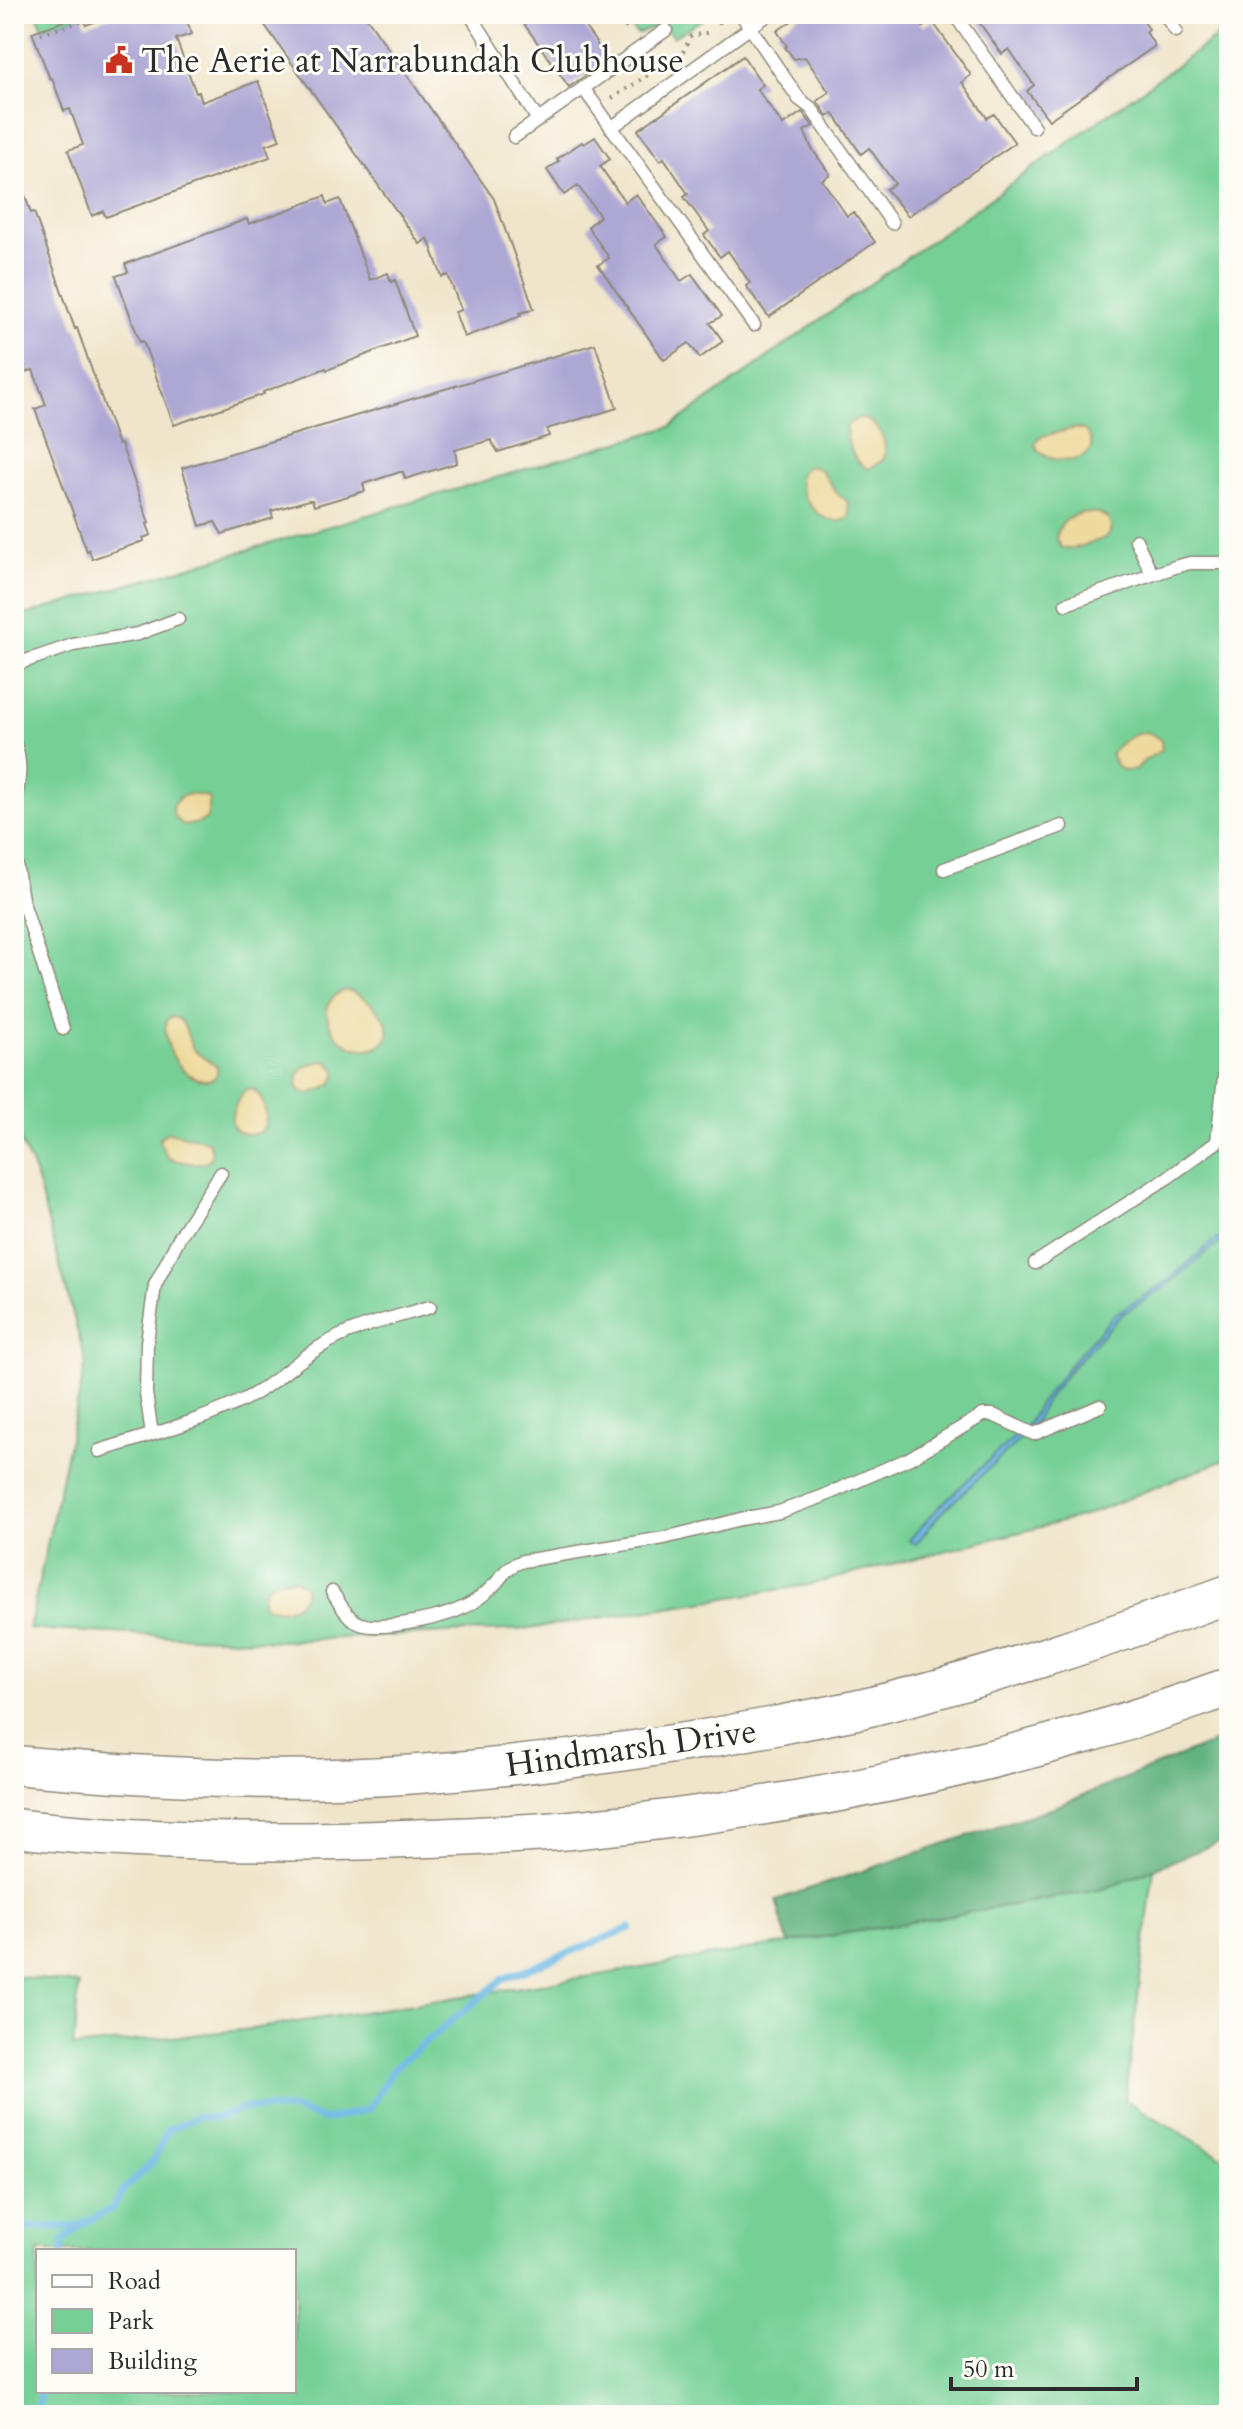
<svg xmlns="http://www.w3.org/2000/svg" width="1243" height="2429" viewBox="0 0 1243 2429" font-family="Cardo,serif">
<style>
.green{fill:#76d096;stroke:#507e60;stroke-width:2;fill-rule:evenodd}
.forest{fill:#60b27f;stroke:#466e55;stroke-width:2}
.sand{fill:#eeda9e;stroke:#8c8264;stroke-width:2}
.water{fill:#6cb8e5;stroke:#4c7288;stroke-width:2}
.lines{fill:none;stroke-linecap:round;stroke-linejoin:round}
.stream{stroke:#6cb8e5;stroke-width:7}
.building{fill:#ada7d4}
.service-casing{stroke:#8e887a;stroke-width:15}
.primary-casing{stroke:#8e887a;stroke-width:41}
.path{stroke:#8e887a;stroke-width:4;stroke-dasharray:2 6;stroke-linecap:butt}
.service{stroke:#fff;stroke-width:12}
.primary{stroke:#fff;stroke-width:38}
.labels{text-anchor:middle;stroke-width:6;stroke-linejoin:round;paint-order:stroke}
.poi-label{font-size:34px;fill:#2b2b2b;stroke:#fdfcf7;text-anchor:start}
.street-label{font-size:34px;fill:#2b2b2b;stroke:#fdfcf7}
</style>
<rect width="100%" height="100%" fill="#fdfcf7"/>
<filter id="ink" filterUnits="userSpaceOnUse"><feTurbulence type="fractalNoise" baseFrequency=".0125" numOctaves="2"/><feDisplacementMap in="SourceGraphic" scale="16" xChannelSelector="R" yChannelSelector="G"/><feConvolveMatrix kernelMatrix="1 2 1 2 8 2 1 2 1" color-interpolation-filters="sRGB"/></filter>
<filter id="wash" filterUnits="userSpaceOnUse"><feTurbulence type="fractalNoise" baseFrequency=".006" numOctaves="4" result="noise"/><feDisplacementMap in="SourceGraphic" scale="32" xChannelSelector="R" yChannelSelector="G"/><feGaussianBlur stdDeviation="1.8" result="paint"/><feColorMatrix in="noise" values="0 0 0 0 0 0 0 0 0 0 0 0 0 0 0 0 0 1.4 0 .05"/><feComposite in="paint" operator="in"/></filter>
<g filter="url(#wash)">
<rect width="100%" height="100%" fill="#f0e5ca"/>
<path class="green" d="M37,14H86L43,28Z
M620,14H707L705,18L673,37L663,24L637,34Z
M1229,28V1458L1081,1517L808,1585L529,1629L280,1641L29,1629L86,1363L35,1173L14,1128V618L670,427Z
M1154,1868L1125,2100L1229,2161V2415H14V1976L79,1984L73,2047L252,2029L612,1973L1104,1889ZM38,2251H294V2391H38Z"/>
<path class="forest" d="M1229,1736V1838L1104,1889L788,1943L776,1900L1057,1806Z"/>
<path class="sand" d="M858,418C877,419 889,441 884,459L869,469C854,464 844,440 847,425Z
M1076,428L1086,431C1111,465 1042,470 1035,444L1039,437Z
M809,466L820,469L837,493L848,502L850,516C831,536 794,496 800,475C801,470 805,469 809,466Z
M1081,513H1098L1108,518C1117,537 1103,539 1088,544C1078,547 1072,551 1061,548L1056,539C1057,525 1068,517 1081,513Z
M1148,732L1161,740L1162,750L1144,761L1135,770L1125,771L1116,766L1111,754C1119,741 1134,733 1148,732Z
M189,794L204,796L210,799L207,819L199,823L184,826L174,817L172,806L180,797Z
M346,990C366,993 410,1033 376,1047C340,1061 304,1002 346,990Z
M170,1017C189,1017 185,1040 195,1051C201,1057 210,1061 217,1066V1074L213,1079C184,1087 161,1046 166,1021Z
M323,1061L328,1062L336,1070C337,1087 322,1088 310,1094L302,1093L297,1085C297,1068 307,1064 323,1061Z
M246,1089L255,1090C265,1101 272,1123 259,1133C221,1140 229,1109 246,1089Z
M169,1132L208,1141C224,1171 184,1164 168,1158L159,1141L162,1135Z
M295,1579L305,1586C306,1607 280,1615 264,1605C258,1584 277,1578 295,1579Z"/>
<path class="water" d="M1229,1233V1238L1212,1248L1167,1286L1121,1315L1072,1367L1045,1402L1031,1429L939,1515L916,1544L909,1540L940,1506L1028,1424L1039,1404L1077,1356L1115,1314L1168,1281L1211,1243Z"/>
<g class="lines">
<path class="stream" d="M14,2228L79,2226L113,2208L125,2188L154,2160L168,2130L197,2117L218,2118L245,2108L292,2109L325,2120L368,2110L394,2068L503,1979L630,1928
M62,2251L63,2242L79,2226
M37,2415L41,2391"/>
</g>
<g id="blocks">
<path class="building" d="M117,14H184L192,34L176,39L196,93L199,92L202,102L258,81L280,140L266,145L270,157L106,217L103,211L92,216L68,150L83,145L70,109L64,111L52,78L50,79L32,32L82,15L86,25Z
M257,14H364L494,199L534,309L520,313L521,316L464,337L455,312L461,310L448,275L442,277L428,238L420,244Z
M517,14H576L608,60L569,87Z
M802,14H915L923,27L932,21L971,75L962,82L987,118L994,114L1015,143L908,216L886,189L895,184L869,148L861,154L833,113L828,117L817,101L829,92L805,57L794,59L785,47L787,46L777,31Z
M973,14H1138L1149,29L1146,32L1155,46L1049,120L1027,91L1034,85L1009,49L1002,54Z
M743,56L763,85L757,89L783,125L802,112L804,114L813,126L804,131L812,149L830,174L822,180L847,216L853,212L875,242L769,317L746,286L750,283L728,251L720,257L704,235L709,231L684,197L688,194L664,158L660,161L638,130Z
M595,137L610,159L600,166L625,202L636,194L667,237L656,244L681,281L692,274L722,316L710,323L723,341L700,358L689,343L664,360L598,265L609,258L588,227L600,216L578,186L564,195L547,170L559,161L557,159L582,142L584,144Z
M14,173H17L31,213L34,212L75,329L77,328L118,445L121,444L149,523L147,524L151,535L143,538L144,541L92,559L89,550L87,551L35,409L46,405L33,370L21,374L14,354Z
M325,196L327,204L340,199L370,280L388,273L391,282L395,280L415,336L327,370L326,368L263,392L264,394L174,425L143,341L140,342L116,276L128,272L125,264L247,219L249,224Z
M595,344L617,408L550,428L547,429L549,436L498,452L491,440L455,450L457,463L405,479L403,472H400L363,484L365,491L314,506L312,500H309L271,511L273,518L222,534L215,522L200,526L182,468Z"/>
</g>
</g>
<g filter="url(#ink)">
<use href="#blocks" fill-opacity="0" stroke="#8e887a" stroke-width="2"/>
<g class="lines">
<g class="service-casing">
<path id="service" d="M470,14L538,120
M741,14L799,99L811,108L892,223
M954,14L1034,127
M1164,14L1176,31
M583,88L754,325
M611,128L769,14
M514,137L666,30
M1136,540L1152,574
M1066,604L1178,566L1190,563H1229
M14,665L73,645L138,634L178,619
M14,742C23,763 19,784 14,805
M14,851L22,899L63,1029
M944,869L1062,826
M1035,1263L1170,1176L1217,1142L1229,1031
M152,1434L146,1393L147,1342L155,1285L179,1238L221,1173
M99,1451C146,1436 195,1423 239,1402C270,1388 292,1364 320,1347C353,1326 394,1318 430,1307
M332,1592C340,1603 347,1619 361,1624C381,1631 441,1618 460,1609C470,1605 483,1596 491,1588C506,1575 501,1569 523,1561L664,1538L741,1519L779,1512L821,1497L910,1458L983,1415H993L1034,1434L1100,1406"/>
</g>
<g class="primary-casing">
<path id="primary" d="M14,1765C148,1777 284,1784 418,1774C538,1765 657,1749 775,1726C808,1719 841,1714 873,1706C994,1676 1112,1636 1229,1594
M14,1828C143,1843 274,1844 404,1839C459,1837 515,1835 571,1830C745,1813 920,1782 1088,1733C1135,1720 1182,1703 1229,1687"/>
</g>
<path class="path" d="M616,14L630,33
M718,14L721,28
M41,34L105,14
M683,52L691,36L711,32
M612,98L659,68"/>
<use href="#service" class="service"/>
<use href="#primary" class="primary"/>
</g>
</g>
<defs>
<g id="civic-bare" transform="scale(2.16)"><path d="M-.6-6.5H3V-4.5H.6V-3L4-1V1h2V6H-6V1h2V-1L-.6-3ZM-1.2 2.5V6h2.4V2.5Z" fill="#c8321e" stroke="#fdfcf7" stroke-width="2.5" paint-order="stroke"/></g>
</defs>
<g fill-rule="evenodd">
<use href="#civic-bare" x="119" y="60"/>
</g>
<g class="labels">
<g class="poi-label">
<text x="141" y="72">The Aerie at Narrabundah Clubhouse</text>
</g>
<g class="street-label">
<text transform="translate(631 1747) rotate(-8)" y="12">Hindmarsh Drive</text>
</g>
</g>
<rect width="1243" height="2429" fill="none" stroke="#fdfcf7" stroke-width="48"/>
<rect x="36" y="2249" width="260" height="144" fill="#fdfcf7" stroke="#a9a8a5" stroke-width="2"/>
<rect x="52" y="2275" width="40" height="12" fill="#ffffff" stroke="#a9a8a5" stroke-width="2"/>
<text x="108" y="2289" font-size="24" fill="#2b2b2b">Road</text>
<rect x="52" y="2309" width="40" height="24" fill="#76d096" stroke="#a9a8a5" stroke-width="2"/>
<text x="108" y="2329" font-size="24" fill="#2b2b2b">Park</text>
<rect x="52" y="2349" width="40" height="24" fill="#ada7d4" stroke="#a9a8a5" stroke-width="2"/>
<text x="108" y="2369" font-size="24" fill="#2b2b2b">Building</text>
<path d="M951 2377v12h186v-12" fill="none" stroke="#2b2b2b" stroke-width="4"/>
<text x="963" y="2377" font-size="24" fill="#2b2b2b" stroke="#fdfcf7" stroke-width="6" paint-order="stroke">50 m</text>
</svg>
